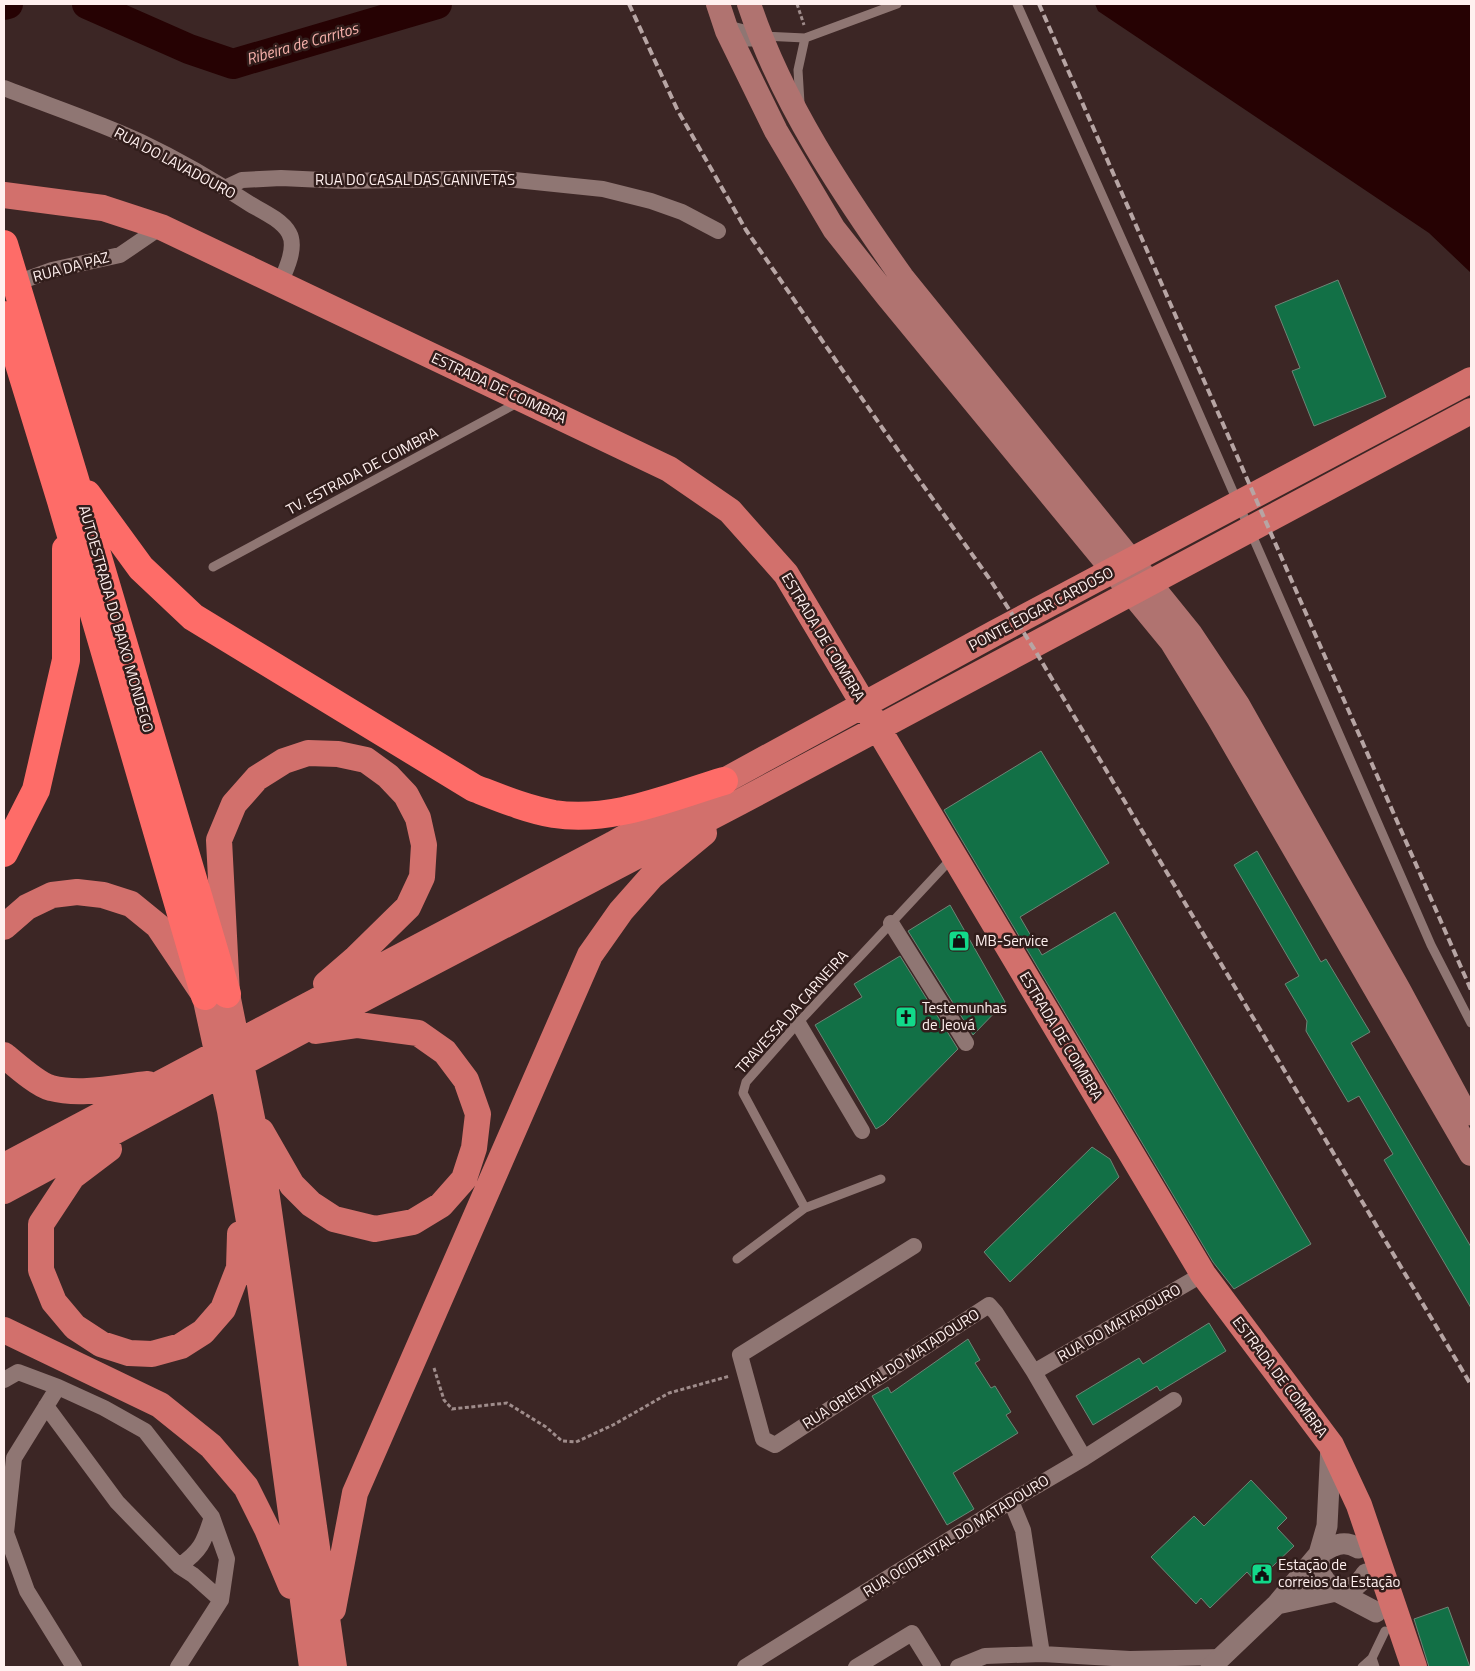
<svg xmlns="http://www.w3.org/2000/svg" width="1475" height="1671" viewBox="0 0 1475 1671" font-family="'Titillium Web',sans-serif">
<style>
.water{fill:#260203}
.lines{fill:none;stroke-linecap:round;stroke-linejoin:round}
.river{stroke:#260203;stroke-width:30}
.building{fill:#127046;stroke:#6e8476}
.path{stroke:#9f8c8b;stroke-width:3;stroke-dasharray:4 2.5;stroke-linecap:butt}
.service{stroke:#8f7673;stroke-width:9}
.minor{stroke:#8f7673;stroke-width:16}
.tertiary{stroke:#8f7673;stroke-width:21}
.secondary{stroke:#b07370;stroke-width:24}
.primary{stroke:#d2706c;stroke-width:26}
.motorway{stroke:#fe6c68;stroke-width:28}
.rail{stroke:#b7a5a4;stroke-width:4;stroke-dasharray:8 4;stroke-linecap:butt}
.labels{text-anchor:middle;stroke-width:5;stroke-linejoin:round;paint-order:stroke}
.street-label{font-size:15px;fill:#fff0ef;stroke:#311d1b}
.poi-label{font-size:15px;fill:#fff0ef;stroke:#311d1b;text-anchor:start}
.water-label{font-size:16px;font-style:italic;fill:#f5b0aa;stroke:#311d1b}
</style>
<rect width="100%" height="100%" fill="#3c2625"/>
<path class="water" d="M1095,4H1471V273L1429,233L1098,11Z"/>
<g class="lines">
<path class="river" d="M87,4L189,49L233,64L437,4
M4,5L8,4"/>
</g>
<path class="building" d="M1338,280L1386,397L1314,426L1292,371L1300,368L1275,306Z
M1041,751L1109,863L1020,917L1042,955L1115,912L1311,1244L1234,1289L1213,1262L944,810Z
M1257,851L1321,962L1326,959L1370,1032L1351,1043L1471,1247V1308L1384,1160L1393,1154L1359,1096L1348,1102L1306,1031L1307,1021L1285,984L1299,976L1234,865Z
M950,905L1005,1002L973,1035L908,931Z
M900,956L958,1049L884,1124L876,1129L815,1025L862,997L854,984Z
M1092,1147L1110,1159L1119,1177L1010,1282L984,1252Z
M1209,1323L1226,1351L1160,1391L1157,1386L1093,1425L1076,1396L1139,1358L1143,1364Z
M968,1339L980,1360L975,1363L991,1388L995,1386L1011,1412L1006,1415L1018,1433L953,1473L974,1509L947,1525L872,1396L888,1387L891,1393Z
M1251,1480L1287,1518L1277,1528L1294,1546L1256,1582L1247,1572L1210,1608L1201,1598L1196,1604L1151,1557L1194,1516L1204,1526Z
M1448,1607L1470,1667H1429L1414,1619Z"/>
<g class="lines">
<path class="path" d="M797,4L804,25
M434,1368L444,1400L452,1409L507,1403L546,1427L562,1441L576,1442L613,1425L669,1393L730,1376"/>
<path class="service" d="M1017,4L1176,361L1431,945L1471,1023
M763,36L805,38L897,4
M800,103L798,70L805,38
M213,567L519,402
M805,1208L743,1093L746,1082L798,1023L952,858
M737,1259L805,1208L881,1179
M1362,1667L1372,1658
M1375,1667L1372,1658L1385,1631"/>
<path class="minor" d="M4,88C50,106 96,121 141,142C179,160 215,181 250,204C262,211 282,220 289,233C297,247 286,270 280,283
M225,188L242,180L281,178L345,181L496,178L603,189L651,201L682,212L718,231
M8,286L52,270L120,255L161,227
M891,923L966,1043
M798,1023L862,1131
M1034,1372L1203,1274
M4,1380L18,1372L58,1387L104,1408L145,1431L212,1517L227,1559L221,1600L178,1667
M58,1387L14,1458L6,1533L27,1591L74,1667
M46,1406L117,1502L179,1566L193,1575L221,1600
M1084,1458L1174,1400
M1011,1501L1023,1530L1042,1654
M179,1566C201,1551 204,1542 212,1517
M745,1667L1011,1501L1084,1458L1034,1372L996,1313L989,1305L775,1445L763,1439L740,1355L914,1246
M856,1667L912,1633L933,1667
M958,1667L985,1656L1042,1654L1130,1659L1222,1657"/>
<path class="tertiary" d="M727,31L747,36H760
M1358,1548C1343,1539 1332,1546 1319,1554C1319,1573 1321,1580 1336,1591C1350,1589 1358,1587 1366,1574
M1277,1604L1336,1591L1376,1612
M1211,1667L1277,1604L1319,1554L1327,1526L1331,1445"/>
<path class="secondary" d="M718,4L727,31L776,131L834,229L887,296L1171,641L1219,719L1471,1154
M749,4C782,103 842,192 902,277L1190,633L1238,705L1399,990L1466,1114"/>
<path class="primary" d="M4,195L103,208L161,227L669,469L730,511L786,574L1203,1274L1331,1445L1359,1505L1414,1667
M4,927L27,907L52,895L77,892L103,895L131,904L158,926L205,996L230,1111L260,1285L312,1667
M326,984L356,958L408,907L422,877L424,845L418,818L406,795L388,776L366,760L338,754L308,753L284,761L257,778L234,804L219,840L227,994L265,1183L334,1667
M4,1055C15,1064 38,1085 51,1088C81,1096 118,1087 148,1084
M261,1131L292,1185L311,1204L334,1219L375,1229L413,1222L441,1205L464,1179L474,1148L478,1114L466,1080L445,1052L418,1033L358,1025L316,1031
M109,1149L72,1177L41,1224V1270L54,1302L75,1327L101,1344L129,1353L152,1354L181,1346L203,1332L223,1309L239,1268L240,1234
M4,1166L613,844L724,781L995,633L1471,380
M4,1191L298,1033L740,802L1471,411
M4,1330L160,1405L211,1446L246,1487L267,1529L291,1586
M333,1609L355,1493L590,955L621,911L652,876L704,833"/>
<path class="motorway" d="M4,244L74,476L227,994
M4,315L61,501L205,996
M87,494L141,568L193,617L474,788C500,798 526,809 554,814C612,823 670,797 724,781
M4,853L36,790L66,660V549"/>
<path class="rail" d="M629,4L677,109L746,230L883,429L991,581L1036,652L1471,1385
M1039,4L1471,990"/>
</g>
<defs>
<g id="shop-square" transform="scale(1.125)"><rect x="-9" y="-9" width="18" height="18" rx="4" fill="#12d98a" stroke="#311d1b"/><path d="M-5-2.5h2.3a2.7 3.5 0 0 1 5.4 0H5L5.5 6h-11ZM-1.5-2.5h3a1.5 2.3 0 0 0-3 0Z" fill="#111"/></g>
<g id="church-square" transform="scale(1.125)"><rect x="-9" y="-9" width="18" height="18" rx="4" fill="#12d98a" stroke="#311d1b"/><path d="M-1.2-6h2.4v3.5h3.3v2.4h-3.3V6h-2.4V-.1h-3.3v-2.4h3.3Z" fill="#111"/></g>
<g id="civic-square" transform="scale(1.125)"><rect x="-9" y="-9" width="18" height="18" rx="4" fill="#12d98a" stroke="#311d1b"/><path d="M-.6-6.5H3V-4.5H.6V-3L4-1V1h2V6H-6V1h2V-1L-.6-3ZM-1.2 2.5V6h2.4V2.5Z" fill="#111"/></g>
</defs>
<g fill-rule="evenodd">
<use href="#shop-square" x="959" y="941"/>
<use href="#church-square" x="906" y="1017"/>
<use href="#civic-square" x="1262" y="1574"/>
</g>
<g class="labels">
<g class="street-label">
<text transform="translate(175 163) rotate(28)" y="5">RUA DO LAVADOURO</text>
<text x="415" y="185">RUA DO CASAL DAS CANIVETAS</text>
<text transform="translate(71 267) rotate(-15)" y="5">RUA DA PAZ</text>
<text transform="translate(499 388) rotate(25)" y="5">ESTRADA DE COIMBRA</text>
<text transform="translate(362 471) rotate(-28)" y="5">TV. ESTRADA DE COIMBRA</text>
<text transform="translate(1041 609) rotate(-28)" y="5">PONTE EDGAR CARDOSO</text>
<text transform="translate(116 619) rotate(74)" y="5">AUTOESTRADA DO BAIXO MONDEGO</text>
<text transform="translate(823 637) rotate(59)" y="5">ESTRADA DE COIMBRA</text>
<text transform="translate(792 1012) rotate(-48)" y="5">TRAVESSA DA CARNEIRA</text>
<text transform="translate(1061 1036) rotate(59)" y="5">ESTRADA DE COIMBRA</text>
<text transform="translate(1119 1323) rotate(-30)" y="5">RUA DO MATADOURO</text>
<text transform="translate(891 1369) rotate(-33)" y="5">RUA ORIENTAL DO MATADOURO</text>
<text transform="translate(1280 1377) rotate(53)" y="5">ESTRADA DE COIMBRA</text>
<text transform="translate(956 1536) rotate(-32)" y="5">RUA OCIDENTAL DO MATADOURO</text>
</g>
<g class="poi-label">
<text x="975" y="946">MB-Service</text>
<text x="922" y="1013">Testemunhas<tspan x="922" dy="17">de Jeová</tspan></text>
<text x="1278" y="1570">Estação de<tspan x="1278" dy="17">correios da Estação</tspan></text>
</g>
<g class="water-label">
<text transform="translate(302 43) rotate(-16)" y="6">Ribeira de Carritos</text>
</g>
</g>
<rect width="1475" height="1671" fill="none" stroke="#fff0ef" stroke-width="10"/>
</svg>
